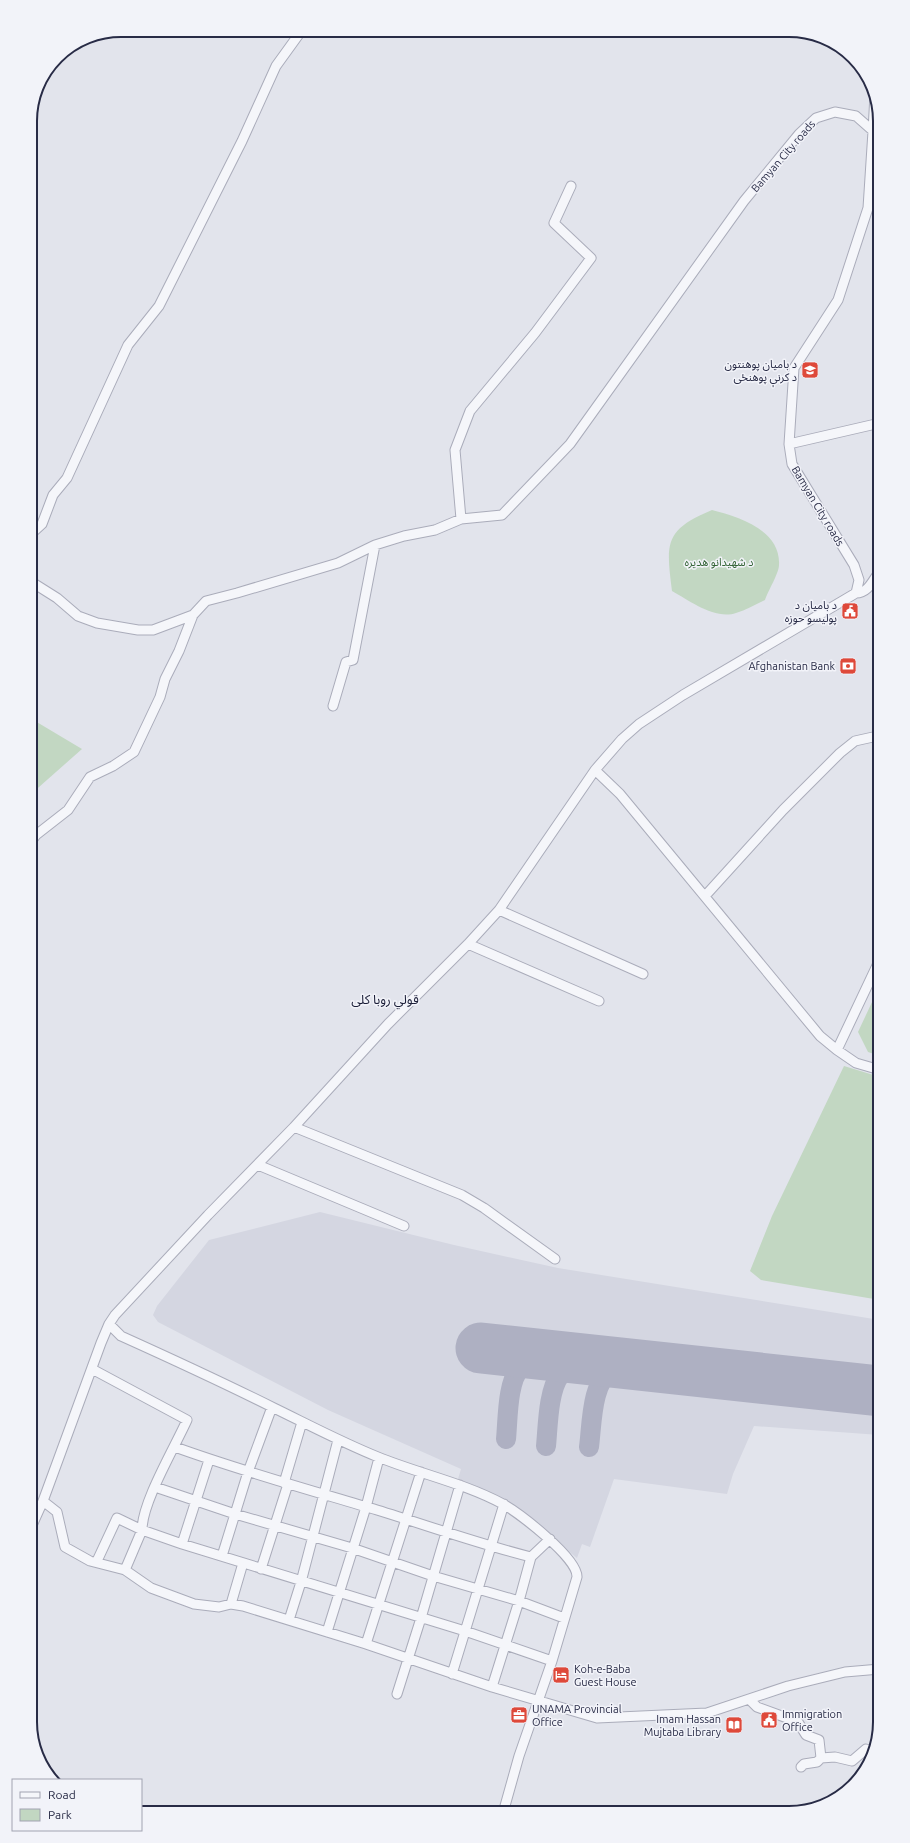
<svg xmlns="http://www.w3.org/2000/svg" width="910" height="1843" viewBox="0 0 910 1843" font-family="Ubuntu,'Noto Sans Arabic',sans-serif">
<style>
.built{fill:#d4d6e1}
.green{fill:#c2d7c2}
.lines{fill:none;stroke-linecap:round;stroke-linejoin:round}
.taxiway{stroke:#aeb0c2;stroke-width:20}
.runway{stroke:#aeb0c2;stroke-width:51}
.minor-casing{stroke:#aaacba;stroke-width:11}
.minor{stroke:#f5f6fa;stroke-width:9}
.labels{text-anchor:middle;stroke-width:3;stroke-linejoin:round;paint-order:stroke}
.street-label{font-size:11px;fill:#282b46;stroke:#f2f3f9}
.poi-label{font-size:11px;fill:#282b46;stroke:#f2f3f9;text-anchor:end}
.park-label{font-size:11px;fill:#336436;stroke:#f2f3f9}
.quarter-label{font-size:13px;fill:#1a1d37;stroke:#f2f3f9}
.rim{fill:none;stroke:#282b46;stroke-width:2}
</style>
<rect width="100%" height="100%" fill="#e2e4ec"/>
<path class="built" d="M320,1212L454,1245L558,1268L880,1320V1435L754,1426L733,1474L727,1494L614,1479L590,1547L582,1544L577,1558L508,1503L458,1479L461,1469L328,1410L158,1322L153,1315L157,1306L209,1240Z"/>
<path class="green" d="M712,510C739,517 781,530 779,565C779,573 768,591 765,600C756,604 746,610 736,613C715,620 690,601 672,591C666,543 664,530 712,510Z
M30,718L82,749L30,795Z
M880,985V1056L868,1052L858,1032Z
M844,1066L880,1077V1300L761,1280L750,1271L772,1216Z"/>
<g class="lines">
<path class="taxiway" d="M506,1439C508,1419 507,1381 521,1367C528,1360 538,1358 547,1355
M546,1446C548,1426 548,1391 560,1375C566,1366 577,1363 586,1360
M589,1447C592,1425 591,1381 613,1369C617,1367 623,1366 628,1364"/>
<path class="runway" d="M481,1348L880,1391"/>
<g class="minor-casing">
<path id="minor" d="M873,131L875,94
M871,201L880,180
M789,444L880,423
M461,519L455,450L470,411L535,333L591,258L554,223L571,186
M30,535L42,524L53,495L67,478L128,345L159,306L242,141L276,66L302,30
M30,581L57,598L78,616L97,623L138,630H153L193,615
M856,593C869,593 873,579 880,571
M333,706L346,662L353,660L375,545
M595,770L620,794L820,1036L837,1050L856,1063L880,1070
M705,896L783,810L840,753L855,741L873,737L880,738
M499,910L643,974
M468,944L599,1001
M837,1050L880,959
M294,1127L462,1195L484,1208L555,1259
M258,1165L404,1226
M109,1324L121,1336C172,1359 224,1383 274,1408C309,1425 343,1443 378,1457C420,1474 464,1483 503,1504C519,1513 578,1558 577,1577L552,1661L519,1756L503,1813
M92,1369L187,1420C175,1447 142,1502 142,1530L125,1570
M175,1447C241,1471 310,1490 377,1510C429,1526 479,1544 531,1557
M284,1483L302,1422
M155,1487L235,1514L352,1548L433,1576L519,1601L564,1618
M43,1501L57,1512L65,1547L90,1561L125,1570L151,1588L194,1604L219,1607L231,1604L243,1606L366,1644L492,1687L597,1718L707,1713L788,1686L845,1672L880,1669
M30,1530L43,1501L101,1343L109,1324L115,1315L208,1215L294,1127L388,1024L468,944L499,910L595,770L622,739L639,724L683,695L856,593L859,580L854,565L792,464L789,444L794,368L838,300L868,208L873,131L856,116L835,112L816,118L799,134L744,201L570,444L502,515L461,519L435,530L404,536L375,545L338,563L237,593L206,601L193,615L179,651L165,679L160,697L134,752L113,766L90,777L68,810L36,835L30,843
M182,1544L209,1460
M222,1556L248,1472L272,1407
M97,1561L117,1518L142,1530L182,1544L465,1631L552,1661
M261,1569L288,1484
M231,1604L243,1563
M289,1620L301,1582L338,1440
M327,1632L366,1507L379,1458
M366,1644L421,1472
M452,1674L504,1504
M492,1687L519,1601L531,1557L550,1539
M397,1694L421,1618L460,1485
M749,1699L757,1707L798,1722L806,1735L819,1740L821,1758
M801,1767L804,1764L817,1762L821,1758L835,1757L852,1761L866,1749L871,1751"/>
</g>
<use href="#minor" class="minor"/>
</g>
<defs>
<g id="university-square" transform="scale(0.9)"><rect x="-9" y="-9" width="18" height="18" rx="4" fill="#de493a" stroke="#f2f3f9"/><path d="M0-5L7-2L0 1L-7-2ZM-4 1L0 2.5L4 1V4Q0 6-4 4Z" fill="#fff"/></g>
<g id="civic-square" transform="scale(0.9)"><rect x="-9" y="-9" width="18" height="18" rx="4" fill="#de493a" stroke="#f2f3f9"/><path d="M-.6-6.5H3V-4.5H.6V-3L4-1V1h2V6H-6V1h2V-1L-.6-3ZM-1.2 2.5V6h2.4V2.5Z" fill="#fff"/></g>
<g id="bank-square" transform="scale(0.9)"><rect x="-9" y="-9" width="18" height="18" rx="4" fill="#de493a" stroke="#f2f3f9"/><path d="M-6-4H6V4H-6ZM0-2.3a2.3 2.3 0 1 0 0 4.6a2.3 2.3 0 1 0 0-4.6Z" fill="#fff"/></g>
<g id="hotel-square" transform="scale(0.9)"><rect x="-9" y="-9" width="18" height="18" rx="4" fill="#de493a" stroke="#f2f3f9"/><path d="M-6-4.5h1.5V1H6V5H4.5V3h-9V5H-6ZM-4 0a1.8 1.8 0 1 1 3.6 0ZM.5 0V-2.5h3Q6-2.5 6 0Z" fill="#fff"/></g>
<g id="office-square" transform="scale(0.9)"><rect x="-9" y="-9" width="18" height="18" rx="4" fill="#de493a" stroke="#f2f3f9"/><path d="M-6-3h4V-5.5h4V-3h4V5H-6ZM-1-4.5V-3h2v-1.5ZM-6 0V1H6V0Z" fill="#fff"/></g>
<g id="library-square" transform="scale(0.9)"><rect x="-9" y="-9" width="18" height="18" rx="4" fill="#de493a" stroke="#f2f3f9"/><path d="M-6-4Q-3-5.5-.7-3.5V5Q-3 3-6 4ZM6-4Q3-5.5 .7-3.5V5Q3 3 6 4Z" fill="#fff"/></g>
</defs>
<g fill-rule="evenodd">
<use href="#university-square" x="810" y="370"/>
<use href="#civic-square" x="850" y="611"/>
<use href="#bank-square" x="848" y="666"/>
<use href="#hotel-square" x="561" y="1675"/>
<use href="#office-square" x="519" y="1715"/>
<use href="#civic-square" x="769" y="1720"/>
<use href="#library-square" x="734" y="1725"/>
</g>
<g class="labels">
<g class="street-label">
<text transform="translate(783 156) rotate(-49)" y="4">Bamyan City roads</text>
<text transform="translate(818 506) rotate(59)" y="4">Bamyan City roads</text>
</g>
<g class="poi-label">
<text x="797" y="368">د بامیان پوهنتون<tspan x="797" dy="13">د کرنې پوهنځی</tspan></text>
<text x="837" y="609">د بامیان د<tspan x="837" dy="13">پولیسو حوزه</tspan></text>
<text x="835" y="670">Afghanistan Bank</text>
<text x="574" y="1673" text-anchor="start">Koh-e-Baba<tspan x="574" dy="13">Guest House</tspan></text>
<text x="532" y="1713" text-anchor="start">UNAMA Provincial<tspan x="532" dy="13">Office</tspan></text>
<text x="782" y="1718" text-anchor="start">Immigration<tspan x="782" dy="13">Office</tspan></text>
<text x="721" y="1723">Imam Hassan<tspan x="721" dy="13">Mujtaba Library</tspan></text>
</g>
<g class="park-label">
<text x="719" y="566">د شهیدانو هدیره</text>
</g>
<g class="quarter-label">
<text x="385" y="1004">قولي روبا کلی</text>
</g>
</g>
<path d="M0 0H910V1843H0ZM121 37H789A84 84 0 0 1 873 121V1722A84 84 0 0 1 789 1806H121A84 84 0 0 1 37 1722V121A84 84 0 0 1 121 37Z" fill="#f2f3f9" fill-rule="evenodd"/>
<path class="rim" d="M121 37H789A84 84 0 0 1 873 121V1722A84 84 0 0 1 789 1806H121A84 84 0 0 1 37 1722V121A84 84 0 0 1 121 37Z"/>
<rect x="12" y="1779" width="130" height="52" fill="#f2f3f9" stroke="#a1a3b1"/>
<rect x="20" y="1792" width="20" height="6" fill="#f5f6fa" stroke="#a1a3b1"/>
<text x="48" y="1799" font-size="12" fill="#282b46">Road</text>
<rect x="20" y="1809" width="20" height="12" fill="#c2d7c2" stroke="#a1a3b1"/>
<text x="48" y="1819" font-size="12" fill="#282b46">Park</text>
</svg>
